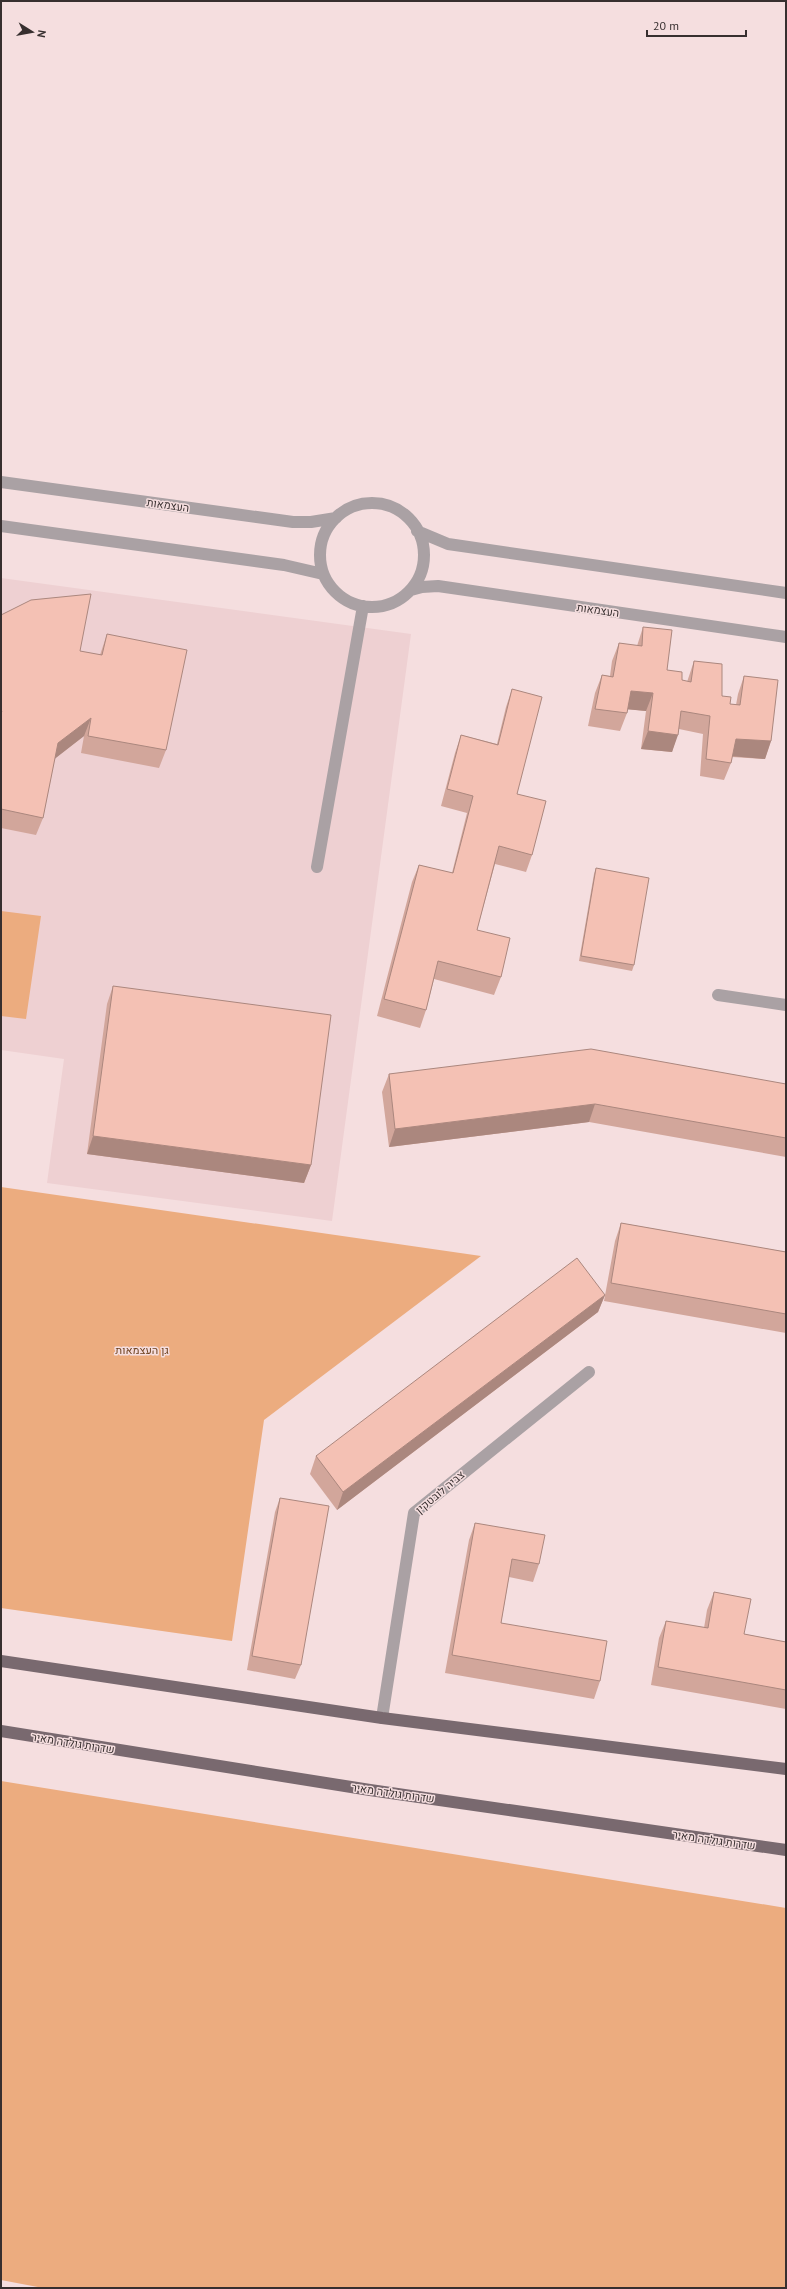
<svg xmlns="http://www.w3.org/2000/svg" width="787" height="2289" viewBox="0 0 787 2289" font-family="'PT Sans',Heebo,sans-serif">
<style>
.built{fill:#eed0d2}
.green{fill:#ecac7f}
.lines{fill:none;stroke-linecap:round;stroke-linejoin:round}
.minor{stroke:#aaa1a4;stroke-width:12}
.major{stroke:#79696f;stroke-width:12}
.wall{fill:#d2a69b}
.shaded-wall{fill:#ab877e}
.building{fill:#f4c1b4;stroke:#ab877e}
.labels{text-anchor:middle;stroke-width:3;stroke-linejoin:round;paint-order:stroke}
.street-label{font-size:11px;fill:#372f2f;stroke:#f5dedf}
.park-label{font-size:11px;fill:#6e411e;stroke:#f5dedf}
</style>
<rect width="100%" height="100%" fill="#f5dedf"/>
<path class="built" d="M1,578L411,634L332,1221L47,1183L64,1059L1,1050Z"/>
<path class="green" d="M1,911L41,916L26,1019L1,1016Z
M1,1187L481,1256L264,1420L232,1641L1,1608Z
M1,1781L786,1908V2288H43L1,2280Z"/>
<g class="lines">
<path class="minor" d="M1,482L293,522H311L336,518
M320 555a52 52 0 1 1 104 0a52 52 0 1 1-104 0Z
M1,526L284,565L323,574
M417,531L448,544L786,593
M411,590L422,587L438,586L786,637
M317,867L363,606
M718,995L786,1005
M382,1718L414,1513L589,1372"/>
<path class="major" d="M1,1661L382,1718L786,1769
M1,1731L370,1790L786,1850"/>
</g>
<path class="wall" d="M1,615L80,651L100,655L107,634L166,750L159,768L81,753L84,736L55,758L43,818L36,835L1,828Z
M643,627L667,670L682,680L687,682L694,661L722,696L730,704L736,705L738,694L744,676L771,741L765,759L732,757L731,763L724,780L700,776L703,734L679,729L672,752L641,749L646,711L627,709V713L620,731L588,726L595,693L602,675L610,676L612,661L619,643L637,646Z
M512,689L517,794L532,855L526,872L495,864L477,930L501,977L494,995L434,979L426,1010L420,1028L377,1016L412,882L419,865L452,873L467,813L441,806L455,753L461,735L497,744L506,707Z
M596,868L634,965L632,971L579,961L594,874Z
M113,986L311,1165L304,1183L87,1154L107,1004Z
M389,1074L786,1084V1157L589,1122L389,1147L382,1092Z
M621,1223L786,1252V1333L604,1301L615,1241Z
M605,1295L598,1312L337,1510L310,1474L316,1456Z
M280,1498L301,1665L295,1679L247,1670L275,1512Z
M475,1523L539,1564L533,1582L509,1577L501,1623L600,1681L594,1699L445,1673L469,1540Z
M714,1592L744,1634L786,1642V1709L651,1685L659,1638L666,1621L704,1628L707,1610Z"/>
<path class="shaded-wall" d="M631,691L653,693L646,711L624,709Z
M91,718L84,736L52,761L58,743Z
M648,731L678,735L672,752L641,749Z
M736,739L771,741L765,759L730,756Z
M595,1104L589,1122L389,1147L395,1129Z
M93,1136L311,1165L304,1183L87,1154Z
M605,1295L598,1312L337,1510L343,1492Z"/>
<path class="building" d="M91,594L80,651L102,655L107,634L187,650L166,750L88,736L91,718L58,743L43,818L1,809V713L2,711H1V615L31,600Z
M643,627L672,630L667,670L682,672V680L691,682L694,661L722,664V696L731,697L730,704L740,705L744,676L778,680L771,741L736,739L731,763L706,759L710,716L681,711L678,735L648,731L653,693L631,691L627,713L595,709L602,675L613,677L619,643L642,646Z
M512,689L542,697L517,794L546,801L532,855L499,846L477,930L510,938L501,977L438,961L426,1010L384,999L419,865L453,873L473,796L447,789L461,735L498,745Z
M596,868L649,878L634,965L581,956Z
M113,986L331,1015L311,1165L93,1136Z
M591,1049L786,1084V1138L595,1104L395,1129L389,1074Z
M621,1223L786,1252V1314L611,1283Z
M577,1258L605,1295L343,1492L316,1456Z
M280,1498L329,1506L301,1665L252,1656Z
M475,1523L545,1535L539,1564L512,1559L501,1623L607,1641L600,1681L452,1655Z
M714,1592L751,1599L744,1634L786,1642V1690L658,1667L666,1621L708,1628Z"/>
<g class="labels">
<g class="street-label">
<text transform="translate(168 505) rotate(8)" y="4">העצמאות</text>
<text transform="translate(598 610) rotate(8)" y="4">העצמאות</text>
<text transform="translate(440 1492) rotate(-40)" y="4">צביה לובטקין</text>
<text transform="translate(73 1743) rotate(9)" y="4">שדרות גולדה מאיר</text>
<text transform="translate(393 1793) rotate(8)" y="4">שדרות גולדה מאיר</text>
<text transform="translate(714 1840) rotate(8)" y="4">שדרות גולדה מאיר</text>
</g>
<g class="park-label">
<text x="142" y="1354">גן העצמאות</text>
</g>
</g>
<rect width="787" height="2289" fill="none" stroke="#372f2f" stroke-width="4"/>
<g transform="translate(32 32) rotate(101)" stroke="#f5dedf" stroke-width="3" paint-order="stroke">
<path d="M0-3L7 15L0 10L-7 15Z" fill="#372f2f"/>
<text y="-6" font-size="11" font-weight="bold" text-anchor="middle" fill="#372f2f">N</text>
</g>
<path d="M647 30v6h99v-6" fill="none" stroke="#372f2f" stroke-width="2"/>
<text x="653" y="30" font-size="12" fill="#372f2f" stroke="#f5dedf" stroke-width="3" paint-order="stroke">20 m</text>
</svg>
